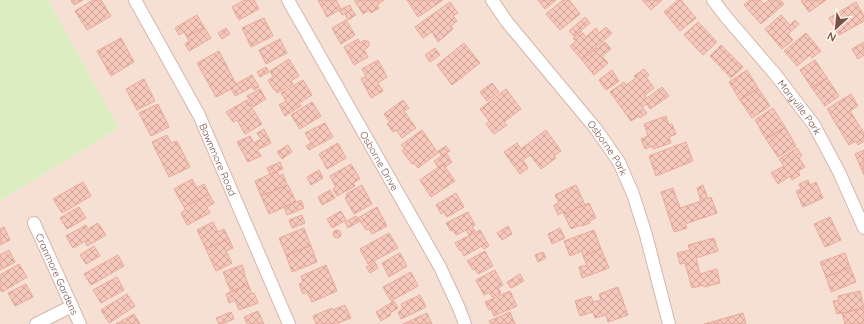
<svg xmlns="http://www.w3.org/2000/svg" width="864" height="324" viewBox="0 0 864 324" font-family="Quicksand,sans-serif">
<style>
.residential{fill:#f6e0d3}
.garden{fill:#dcedc2}
.building{fill:url(#building-cross-hatch);stroke:#eaa99a}
.lines{fill:none;stroke-linecap:round;stroke-linejoin:round}
.minor-casing{stroke:#d3b7ad;stroke-width:14}
.minor{stroke:#fff;stroke-width:12}
.labels{text-anchor:middle;stroke-width:3;stroke-linejoin:round;paint-order:stroke}
.street-label{font-size:10px;fill:#795048;stroke:#fff5ed}
</style>
<defs>
<pattern id="building-cross-hatch" width="8" height="8" patternUnits="userSpaceOnUse"><rect width="8" height="8" fill="#f6c7bb"/><path d="M0 0l8 8M0 8l8-8" fill="none" stroke="#cca49a"/></pattern>
</defs>
<rect width="100%" height="100%" fill="#fef0e5"/>
<path class="residential" d="M48,0H864V324H0V201L119,128Z"/>
<path class="garden" d="M0,0H48L119,128L0,201Z"/>
<path class="building" d="M73,0H83L74,5L71,1Z
M93,0H101L111,16L87,30L75,11Z
M244,0H254L259,9L239,20L232,7Z
M318,0H336L341,9L327,17Z
M354,0H384L377,5L379,8L371,13L369,10L363,14Z
M407,0H443L418,17Z
M538,0H556L545,9Z
M563,0H569L580,14L560,30L546,14Z
M642,0H662L651,10Z
M678,0H681L696,18L680,31L664,12Z
M750,0H760L764,4L769,0H780L784,4L761,24L744,5Z
M803,0H826L809,12L801,1Z
M450,2L458,13L453,16L457,21L451,26L453,29L438,42L432,32L423,38L415,27Z
M856,2L864,16V21L839,35L829,18Z
M350,5L352,10L342,15L339,10Z
M352,10L356,15L348,20L345,14Z
M197,15L204,27L187,37L184,32L179,35L175,28Z
M781,15L790,25L795,20L799,24L788,34L793,40L782,49L765,29Z
M585,17L590,23L574,36L569,31Z
M264,18L273,36L251,47L242,28Z
M346,20L355,35L341,44L332,28Z
M698,22L717,42L703,55L684,35Z
M204,27L211,38L189,51L185,44L189,41L187,37Z
M606,27L612,33L582,60L570,46L576,41L573,38L581,31L586,37L596,28L599,33Z
M226,28L230,34L222,39L218,33Z
M806,33L821,51L812,58L810,55L797,66L784,51Z
M121,38L134,62L111,76L97,51Z
M280,39L287,53L266,64L259,50Z
M358,39L360,43L365,40L369,42V45L368,47L364,50L368,57L354,65L344,47Z
M605,42L611,49L602,56L608,63L594,75L582,60L596,48L597,49Z
M864,42V55L858,59L852,49Z
M464,43L480,63L452,85L437,65Z
M721,45L743,67L731,78L710,56Z
M435,48L440,55L430,62L425,55Z
M219,51L236,84L252,75L259,87L254,90L252,87L235,96L231,89L216,97L197,63Z
M289,59L299,76L291,81L293,84L277,93L275,89L274,90L268,80L273,77L270,71Z
M378,60L387,77L378,83L383,91L371,98L361,79L366,76L362,69Z
M815,60L827,78L812,88L800,70Z
M266,67L269,72L260,77L257,72Z
M644,69L649,75L646,77L654,88L645,95L647,98L662,87L669,96L650,109L647,104L642,107L647,113L640,118L639,116L631,121L610,92L624,82L626,85L636,78L634,76Z
M612,70L619,81L606,90L599,80Z
M747,70L758,88L740,100L729,82Z
M827,78L839,96L825,106L812,88Z
M144,79L155,101L137,110L126,89Z
M303,80L312,95L299,103L301,106L285,116L279,105L286,101L281,93Z
M492,83L499,92L487,101L480,92Z
M758,88L770,106L752,118L740,100Z
M260,89L266,99L253,107L247,96Z
M506,89L521,109L504,122L507,125L494,134L486,124L489,121L480,109Z
M851,94L858,106L850,111L864,133V141L858,145L856,141L849,145L827,109Z
M247,100L262,124L245,134L237,120L233,122L226,112Z
M403,100L409,108L404,111L416,128L402,138L396,130L393,132L387,124L390,122L384,114Z
M312,102L321,116L300,129L291,115Z
M158,104L169,127L151,136L139,113Z
M773,108L785,127L766,139L755,120Z
M666,116L669,125L672,124L676,134L669,137L671,143L653,149L652,146L645,149L641,139L648,136L644,124Z
M325,123L333,137L309,150L306,146L311,143L305,133Z
M785,127L796,146L778,157L766,139Z
M264,129L271,143L257,150L261,156L248,162L237,142L250,136L254,143L261,139L257,133Z
M422,130L438,153L418,168L414,163L412,164L402,151L405,149L401,145Z
M546,130L561,151L554,156L556,158L541,169L530,155L523,160L528,168L520,174L504,152L517,143L521,149Z
M167,135L171,143L177,141L190,167L169,177L152,142Z
M686,142L693,161L656,176L649,156Z
M338,143L346,158L327,169L319,154Z
M288,145L292,152L282,159L277,152Z
M446,146L450,151L442,156L438,151Z
M797,148L802,156L799,158L805,167L798,171L800,175L792,180L790,176L778,184L771,173L784,166L779,159Z
M864,150V175L855,154Z
M446,153L452,162L445,167L443,164L438,167L434,161Z
M280,162L283,169L270,174L267,168Z
M351,164L360,179L353,183L355,186L337,196L333,189L336,187L330,176Z
M443,164L455,181L431,197L420,180Z
M319,170L323,178L311,185L307,177Z
M277,171L279,176L283,174L287,185L261,196L255,181Z
M192,179L197,188L204,184L209,194L184,207L174,189Z
M808,180L810,185L816,182L823,198L803,207L796,191L801,189L799,184Z
M83,182L91,196L62,213L53,199Z
M288,185L296,202L269,214L261,196Z
M362,185L372,204L354,214L345,198L347,196L346,194Z
M576,185L585,205L564,214L563,212L558,215L554,205L559,203L555,195Z
M703,185L708,199L711,197L717,213L685,224L687,228L674,232L661,192L673,188L680,208L701,201L697,188Z
M330,190L335,198L322,205L318,197Z
M456,193L464,207L447,217L444,212L441,214L436,205Z
M209,194L214,203L207,207L210,213L187,225L181,213L185,210L184,207Z
M301,200L304,208L287,215L284,207Z
M589,203L596,218L589,221L590,223L582,226L581,225L571,229L564,214Z
M79,207L86,218L67,229L60,218Z
M377,207L387,226L372,234L369,229L366,230L358,218Z
M341,211L346,220L332,228L327,219Z
M468,212L475,225L472,227L475,231L469,235L466,230L456,235L453,230L451,231L446,223Z
M302,215L305,223L292,228L289,220Z
M356,216L360,221L348,228L345,222Z
M830,217L841,240L825,247L814,224Z
M213,222L218,232L224,229L229,239L206,249L197,230Z
M98,223L106,235L87,246L85,241L73,248L66,236L86,225L88,229Z
M508,226L512,234L502,240L497,233Z
M4,227L10,240L0,245V229Z
M304,228L311,246L286,255L279,238Z
M560,228L565,238L552,244L548,234Z
M333 234a4 4 0 1 1 8 0a4 4 0 1 1-8 0Z
M480,230L489,246L484,249L482,246L464,256L461,250L460,251L455,243Z
M594,230L601,249L583,256L582,251L570,256L564,241Z
M389,233L398,248L368,264L360,249Z
M714,238L718,251L696,258L700,274L717,269L720,283L704,287L703,285L692,288L685,263L680,264L677,253L690,250L688,245Z
M229,239L233,248L226,251L232,263L216,271L206,249Z
M94,246L100,256L86,264L80,255Z
M311,246L317,262L292,272L286,255Z
M601,249L609,268L582,278L579,267L587,265L583,256Z
M9,250L15,262L0,270V255Z
M485,251L493,266L478,274L475,269L473,270L467,261Z
M543,252L546,258L538,262L535,255Z
M400,253L407,266L389,277L382,263Z
M845,253L850,267L826,277L820,262Z
M118,255L124,266L91,285L84,274Z
M375,262L378,268L370,273L366,267Z
M19,264L27,277L2,292L0,289V275Z
M242,265L245,273L244,274L248,284L231,292L223,272Z
M326,265L337,291L312,302L307,292L303,294L299,284L303,282L301,276Z
M850,267L856,282L831,292L826,277Z
M495,270L503,285L498,288L501,293L492,297L489,292L484,295L476,280Z
M411,272L418,286L391,301L383,287Z
M520,274L524,281L511,288L507,282Z
M117,277L124,290L101,303L93,290Z
M26,284L33,297L15,306L8,293Z
M248,284L252,294L254,293L258,303L239,310L235,300L229,303L226,294Z
M618,287L628,315L608,322L606,315L595,318L593,312L580,316L575,301L591,296L593,302L601,300L599,294Z
M510,291L517,306L494,316L491,309L489,310L485,302Z
M860,291L864,308L837,314L833,301L839,300L838,296Z
M127,294L135,306L109,323L101,310Z
M420,295L426,307L401,319L398,312L403,309L401,304Z
M394,301L398,308L390,313L391,315L381,321L376,312Z
M345,305L351,318L338,323L339,324H316L313,316L332,308L333,310Z
M864,308V324H845L842,313Z
M258,311L264,324H247L244,317Z
M231,312L234,319L222,324H219L216,318Z
M510,312L515,324H491L489,321Z
M427,313L432,324H403Z
M743,313L746,324H704Z
M134,314L140,324H116Z"/>
<g class="lines">
<g class="minor-casing">
<g id="minor">
<path id="s1" d="M135,0L199,115L289,324"/>
<path id="s2" d="M288,0L440,267L459,308L465,324"/>
<path id="s3" d="M492,0L507,22L596,129L619,162L633,194L646,235L669,324"/>
<path id="s4" d="M713,0L726,17L775,74L814,125L839,172L864,228"/>
<path id="s5" d="M34,223L80,324"/>
<path d="M36,324L72,306"/>
</g>
</g>
<use href="#minor" class="minor"/>
</g>
<g class="labels">
<g class="street-label">
<text dy="4" stroke="none"><textPath href="#s4" startOffset="138">Maryville Park</textPath></text>
<text dy="4" stroke="none"><textPath href="#s3" startOffset="188">Osborne Park</textPath></text>
<text dy="4" stroke="none"><textPath href="#s1" startOffset="180">Bawnmore Road</textPath></text>
<text dy="4" stroke="none"><textPath href="#s2" startOffset="185">Osborne Drive</textPath></text>
<text dy="4" stroke="none"><textPath href="#s5" startOffset="56">Cranmore Gardens</textPath></text>
</g>
</g>
<g transform="translate(836 28) rotate(207)" stroke="#fff5ed" stroke-width="3" paint-order="stroke">
<path d="M0-3L7 15L0 10L-7 15Z" fill="#795048"/>
<text y="-6" font-size="11" font-weight="bold" text-anchor="middle" fill="#795048">N</text>
</g>
</svg>
